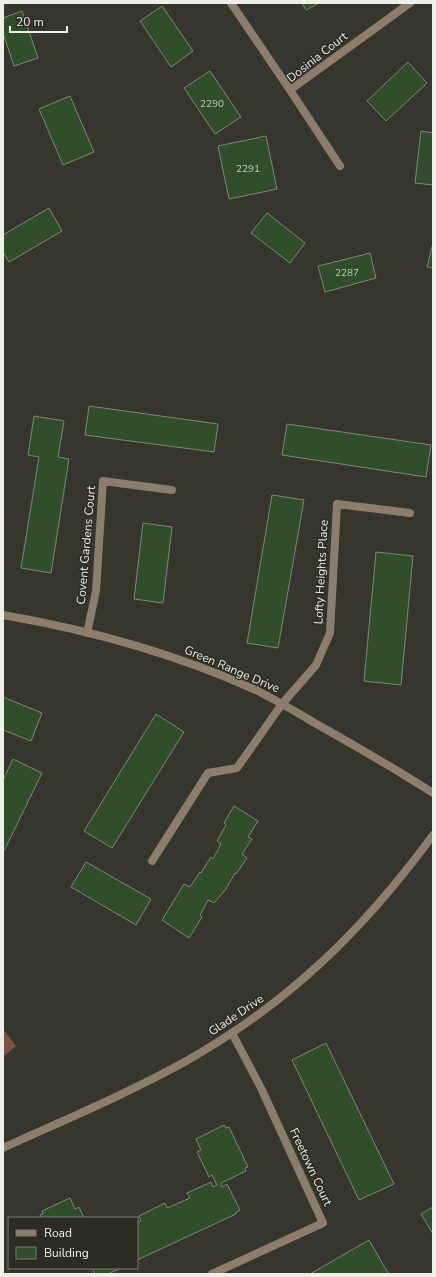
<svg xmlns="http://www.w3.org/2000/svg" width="436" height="1277" viewBox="0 0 436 1277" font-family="'Nunito Sans',sans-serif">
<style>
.green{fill:#7e5144}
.building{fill:#314e2b;stroke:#80867f}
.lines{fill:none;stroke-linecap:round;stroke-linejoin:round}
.service{stroke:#8c7d6d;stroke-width:8}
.minor{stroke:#8c7d6d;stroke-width:8}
.tertiary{stroke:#8c7d6d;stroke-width:8}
.labels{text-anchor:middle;stroke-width:3;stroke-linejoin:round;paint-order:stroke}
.number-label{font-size:10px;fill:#c0c7ba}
.street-label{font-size:12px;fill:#efefea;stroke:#2c2c24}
</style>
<rect width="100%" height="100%" fill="#36362e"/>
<path class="green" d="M3,1029L16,1046L3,1057Z"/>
<path class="building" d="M302,3H319L306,10Z
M162,6L193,51L171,67L140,21Z
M22,11L38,58L14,66L3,33V18Z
M408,62L427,83L386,121L367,101Z
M210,71L241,117L215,134L184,88Z
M70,96L94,152L63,165L39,109Z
M421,131L433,133V185L415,183Z
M266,136L277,189L229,199L218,146Z
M49,208L62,231L9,262L3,252V235Z
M267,213L305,243L290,263L251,233Z
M433,243V268L427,267Z
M370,253L376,278L325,292L318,266Z
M89,406L218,424L214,452L85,435Z
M34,416L64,421L58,457L69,459L51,573L21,568L39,457L28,455Z
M287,424L431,445L426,477L282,455Z
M272,495L304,500L278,648L247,643Z
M143,523L172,527L163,603L134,599Z
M376,552L413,556L401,685L364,681Z
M3,697L42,713L31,741L3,730Z
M156,714L184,732L112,848L84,831Z
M13,759L42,773L3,853V780Z
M234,806L258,821L248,837L252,839L242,854L247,858L236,874L235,873L226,889L214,903L208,900L200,915L202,917L189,938L162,920L184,884L190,887L200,872L201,873L211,857L213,859L221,844L217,841L226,825L224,823Z
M86,862L151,899L136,925L71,887Z
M326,1043L394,1184L359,1200L292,1060Z
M224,1125L226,1128L229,1127L248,1167L245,1168L246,1171L221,1183L222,1187L227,1184L240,1210L235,1213L236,1214L137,1260V1222L141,1221L139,1216L165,1203L167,1208L190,1198L187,1193L211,1182L213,1187L217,1185L212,1175L209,1177L197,1152L201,1150L196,1139Z
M70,1198L75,1209L79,1207L84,1218H41L40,1215L43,1214L42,1211Z
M433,1207V1234L421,1214Z
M369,1240L388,1273L386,1274H310Z
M92,1268H121L108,1274H95Z"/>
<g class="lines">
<path class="service" d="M87,633L96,591L103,481L172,490
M152,861L208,773L237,768L282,704L316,665L330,633L337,504L410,513
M212,1274L323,1223L261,1088L232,1033"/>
<path class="minor" d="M231,3L290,90L340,166
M290,90L410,3
M3,615C90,630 177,654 258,691C277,701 295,711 313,722C354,745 394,768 433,793"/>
<path class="tertiary" d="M3,1148C64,1120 129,1093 188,1060C290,1002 364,929 433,835"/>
</g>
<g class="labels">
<g class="number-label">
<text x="212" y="107">2290</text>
<text x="248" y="172">2291</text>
<text x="347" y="276">2287</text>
</g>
<g class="street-label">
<text transform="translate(317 57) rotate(-38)" y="4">Dosinia Court</text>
<text transform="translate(86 545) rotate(-85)" y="4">Covent Gardens Court</text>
<text transform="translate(321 572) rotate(-87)" y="4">Lofty Heights Place</text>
<text transform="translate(232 669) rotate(23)" y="4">Green Range Drive</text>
<text transform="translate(236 1015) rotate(-34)" y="4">Glade Drive</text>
<text transform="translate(311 1167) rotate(65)" y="4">Freetown Court</text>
</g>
</g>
<rect width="436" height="1277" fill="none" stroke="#efefea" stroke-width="8"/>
<rect x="8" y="1217" width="130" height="52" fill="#2c2c24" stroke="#7a7a73"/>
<rect x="16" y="1230" width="20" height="6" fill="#8c7d6d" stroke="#7a7a73"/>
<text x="44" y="1237" font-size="12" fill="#efefea">Road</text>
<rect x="16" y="1247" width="20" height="12" fill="#314e2b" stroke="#7a7a73"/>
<text x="44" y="1257" font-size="12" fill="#efefea">Building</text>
<path d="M10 26v6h57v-6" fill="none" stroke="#efefea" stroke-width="2"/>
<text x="16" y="26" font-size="12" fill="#efefea" stroke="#2c2c24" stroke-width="3" paint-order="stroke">20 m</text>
</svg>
